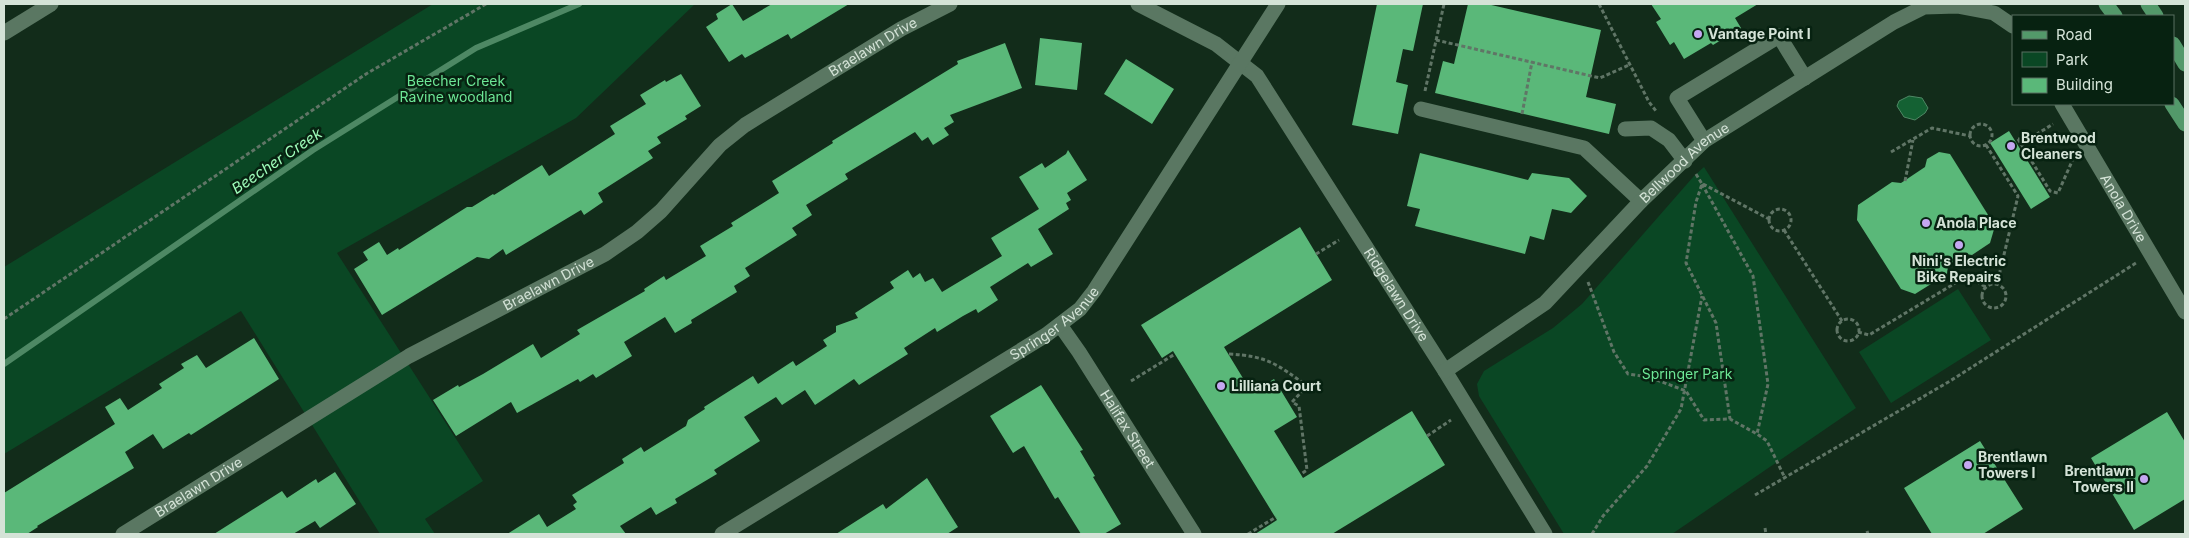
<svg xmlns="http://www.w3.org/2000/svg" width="2189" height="538" viewBox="0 0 2189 538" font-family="Inter,sans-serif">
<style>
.green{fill:#0a4724}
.water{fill:#146133;stroke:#4e8864}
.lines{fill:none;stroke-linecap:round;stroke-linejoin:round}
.stream{stroke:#4e8864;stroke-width:6}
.building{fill:#5ab879}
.path{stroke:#607566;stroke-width:3;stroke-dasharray:4 2.5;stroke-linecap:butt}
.minor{stroke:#5a7762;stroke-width:15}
.major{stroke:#53996a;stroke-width:15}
.poi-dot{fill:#c4a7f1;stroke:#072211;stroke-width:2}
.labels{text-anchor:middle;stroke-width:5;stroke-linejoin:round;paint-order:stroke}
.poi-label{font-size:14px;font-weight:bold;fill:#d4e3d7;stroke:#072211;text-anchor:start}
.street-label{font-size:14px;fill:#d4e3d7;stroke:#072211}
.park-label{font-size:14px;fill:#6de796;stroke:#072211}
.water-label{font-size:15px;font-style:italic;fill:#9ffcba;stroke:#072211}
</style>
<rect width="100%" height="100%" fill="#122c1a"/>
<path class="green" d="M433,4H695L576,118L337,253L483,481L425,519L435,534H380L241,311L4,454V267Z
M1704,167L1856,408L1672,534H1564L1479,396L1477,384L1484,371L1553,328L1582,304L1694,176Z
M1958,289L1991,340L1891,403L1859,352Z"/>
<path class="water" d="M1909,96L1922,98L1928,108L1925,113L1915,120L1904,117L1897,106L1899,101Z"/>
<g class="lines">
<path class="stream" d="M4,364L313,150L476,48L579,4"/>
</g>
<path class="building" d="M732,4L743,21L772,4H849L791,39L788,34L745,58L742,54L729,62L706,27L718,19L716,14Z
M1377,4H1423L1413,51L1403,49L1396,82L1408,85L1398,134L1352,125Z
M1468,4H1487L1601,30L1586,97L1616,104L1609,134L1435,93L1443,61L1454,64Z
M1651,4H1758L1735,18L1741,28L1713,45L1711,43L1684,59L1674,42L1670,45L1656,22L1661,19Z
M1040,38L1082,43L1077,90L1035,85Z
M1005,43L1022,88L950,115L954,122L944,128L949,135L933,145L928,137L922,141L915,132L845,174L848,179L806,205L812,215L792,228L797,235L745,268L750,276L734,286L737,292L691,320L692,323L675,333L665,317L624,342L632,356L596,378L593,374L580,382L578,379L517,413L511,402L456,436L433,400L458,385L459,387L483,374L533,344L541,358L580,334L577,330L645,291L644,289L664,276L666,280L706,256L700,246L733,226L731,223L779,193L772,181L833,143L832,141L958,64L957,61Z
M1126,59L1174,89L1152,124L1104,94Z
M681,74L701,106L685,116L687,119L657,137L661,143L648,151L653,158L598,193L603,202L584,215L581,210L506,255L503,249L489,259L477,257L382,315L354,269L368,260L363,252L379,242L387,255L398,248L399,250L467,207H472L493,194L494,195L542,165L549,176L615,134L610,126L646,104L640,95L665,80L666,82Z
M2009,131L2050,197L2031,209L1990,143Z
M1068,150L1087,180L1067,193L1071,200L1066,203L1069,209L1038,229L1053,254L1031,267L1028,263L990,287L998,300L978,313L976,309L963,316L937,332L935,328L904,348L908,354L881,371L859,385L854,379L815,405L805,390L782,405L776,397L744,417L760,441L714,470L717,474L675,499L677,503L656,515L651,507L620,526L626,534H507L539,514L547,527L576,509L573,505L577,502L572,495L624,463L622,459L641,447L644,452L686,426L688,420L705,409L704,407L753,376L758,384L793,361L796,366L827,346L823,340L836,332V326L858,318L855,313L894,288L890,282L908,270L913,278L920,273L925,282L933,278L942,292L1002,256L991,238L1039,209L1019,177L1042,163L1045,168L1066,154Z
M1939,152L1950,154L1995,226L1990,243L1972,255L1966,254L1948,266L1947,274L1915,294L1901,289L1857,220L1858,205L1892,182L1901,183L1925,167L1927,159Z
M1420,153L1528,180L1532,173L1569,178L1587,196L1571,213L1552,209L1544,240L1530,236L1525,254L1415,226L1420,209L1407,206Z
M1300,227L1332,280L1224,347L1252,393L1274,379L1297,417L1274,431L1303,478L1412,411L1445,465L1332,534H1255L1277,520L1173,351L1162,358L1141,325Z
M254,338L279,379L191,435L189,433L163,449L153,434L125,452L134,468L37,526L38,527L27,534H4V493L115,424L105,407L120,398L128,410L162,388L159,384L184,368L181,364L197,355L206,368Z
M1041,385L1083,450L1080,451L1095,476L1093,477L1121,524L1104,534H1081L1058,497L1055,499L1024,446L1013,453L990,416Z
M2167,412L2185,442V499L2134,530L2091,458Z
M1980,441L2023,509L1983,534H1932L1904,488Z
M335,472L356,504L320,528L315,521L293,534H214L282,491L287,498L316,479L318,483Z
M927,478L958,527L947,534H836L883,504L886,509Z"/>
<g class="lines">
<path class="path" d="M1599,4L1649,102L1656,111
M1436,40L1600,78L1629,65
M1425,91L1444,4
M1522,114L1532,62
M1970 135a11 11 0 1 1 22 0a11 11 0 1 1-22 0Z
M2018,139L2050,191L2058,193L2073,159
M2018,139H2029L2053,124
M1986,145L2018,196L1997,284
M1891,152L1932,128L1970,136
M1696,174L1702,184L1696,202L1686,263L1716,323L1730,419
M1905,181L1913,140
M1702,184L1753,276L1768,384L1757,434
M1703,184L1769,219
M1769 220a11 11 0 1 1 22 0a11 11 0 1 1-22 0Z
M1784,230L1842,321
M1316,254L1339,240
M1588,282L1614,352L1628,374L1649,377L1686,391L1704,420L1730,419L1757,434L1767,441L1784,476
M1982 296a12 12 0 1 1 24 0a12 12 0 1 1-24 0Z
M4,319L366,74L486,4
M1837 330a11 11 0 1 1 22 0a11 11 0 1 1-22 0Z
M1858,332L1869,335L1967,276L1986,287
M1229,354C1267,356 1277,364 1307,386L1292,402L1299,406L1307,470L1301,474
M1131,381L1175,354
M1427,436L1451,420
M1755,495L1950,381L2136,263
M1765,528L1766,534
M1867,531L1868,534
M1248,534L1276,517
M1592,534L1603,516L1647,466L1681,409L1702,296"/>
<g class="minor">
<path id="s1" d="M1138,4L1216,44L1257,76L1445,371L1545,534"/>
<path d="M4,33L51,4"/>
<path id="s2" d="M2062,104L2185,312"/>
<path d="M1421,109L1584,148L1641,201"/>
<path d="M1625,129L1651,128L1669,140L1685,161"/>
<path d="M1704,141L1677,98L1779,36L1805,78"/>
<path id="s3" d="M1060,325L1079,352L1194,534"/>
<path id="s4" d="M1445,371L1545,303L1641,201L1704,141L1894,22L1924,7L1957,6L1994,13L2013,26"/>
<path id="s5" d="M123,534L409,356L605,254L637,232L661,211L720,145L745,125L901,29L950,4"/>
<path id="s6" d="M722,534L1046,335L1080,309L1094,291L1278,4"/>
</g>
<path class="major" d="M2106,4L2115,16
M2148,4L2156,16
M2173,44L2185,64
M2172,104L2185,124"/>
</g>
<g class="poi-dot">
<circle cx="1698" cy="34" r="5"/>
<circle cx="2011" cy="146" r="5"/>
<circle cx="1926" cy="223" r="5"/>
<circle cx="1959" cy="245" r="5"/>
<circle cx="1221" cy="386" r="5"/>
<circle cx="1968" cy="465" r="5"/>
<circle cx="2144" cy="479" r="5"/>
</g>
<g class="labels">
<g class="poi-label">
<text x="1708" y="39">Vantage Point I</text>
<text x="2021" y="143">Brentwood<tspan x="2021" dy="16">Cleaners</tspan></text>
<text x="1936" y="228">Anola Place</text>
<text x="1959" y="266" text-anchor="middle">Nini's Electric<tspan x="1959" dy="16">Bike Repairs</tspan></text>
<text x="1231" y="391">Lilliana Court</text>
<text x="1978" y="462">Brentlawn<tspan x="1978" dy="16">Towers I</tspan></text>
<text x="2134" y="476" text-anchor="end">Brentlawn<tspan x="2134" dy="16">Towers II</tspan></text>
</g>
<g class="street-label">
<text dy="5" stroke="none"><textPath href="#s5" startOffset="899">Braelawn Drive</textPath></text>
<text dy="5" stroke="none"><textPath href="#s4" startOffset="319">Bellwood Avenue</textPath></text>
<text dy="5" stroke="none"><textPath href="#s2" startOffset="121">Anola Drive</textPath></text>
<text dy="5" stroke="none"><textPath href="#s5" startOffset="494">Braelawn Drive</textPath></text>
<text dy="5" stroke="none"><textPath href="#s1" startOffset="399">Ridgelawn Drive</textPath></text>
<text dy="5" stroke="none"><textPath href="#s6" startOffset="394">Springer Avenue</textPath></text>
<text dy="5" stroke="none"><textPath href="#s3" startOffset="124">Halifax Street</textPath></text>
<text dy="5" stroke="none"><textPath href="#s5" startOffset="89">Braelawn Drive</textPath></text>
</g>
<g class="park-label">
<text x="456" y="86">Beecher Creek<tspan x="456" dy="16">Ravine woodland</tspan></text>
<text x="1687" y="379">Springer Park</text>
</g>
<g class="water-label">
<text transform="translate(277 161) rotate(-34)" y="5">Beecher Creek</text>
</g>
</g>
<rect width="2189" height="538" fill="none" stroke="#d4e3d7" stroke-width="10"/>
<rect x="2012" y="15" width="162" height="90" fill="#072211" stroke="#596f60"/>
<rect x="2022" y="31" width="25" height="8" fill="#53996a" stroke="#596f60"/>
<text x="2056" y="40" font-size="15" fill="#d4e3d7">Road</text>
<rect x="2022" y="52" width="25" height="15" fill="#0a4724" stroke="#596f60"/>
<text x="2056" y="65" font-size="15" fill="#d4e3d7">Park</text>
<rect x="2022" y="78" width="25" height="15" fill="#5ab879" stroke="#596f60"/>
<text x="2056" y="90" font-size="15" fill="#d4e3d7">Building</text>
</svg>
